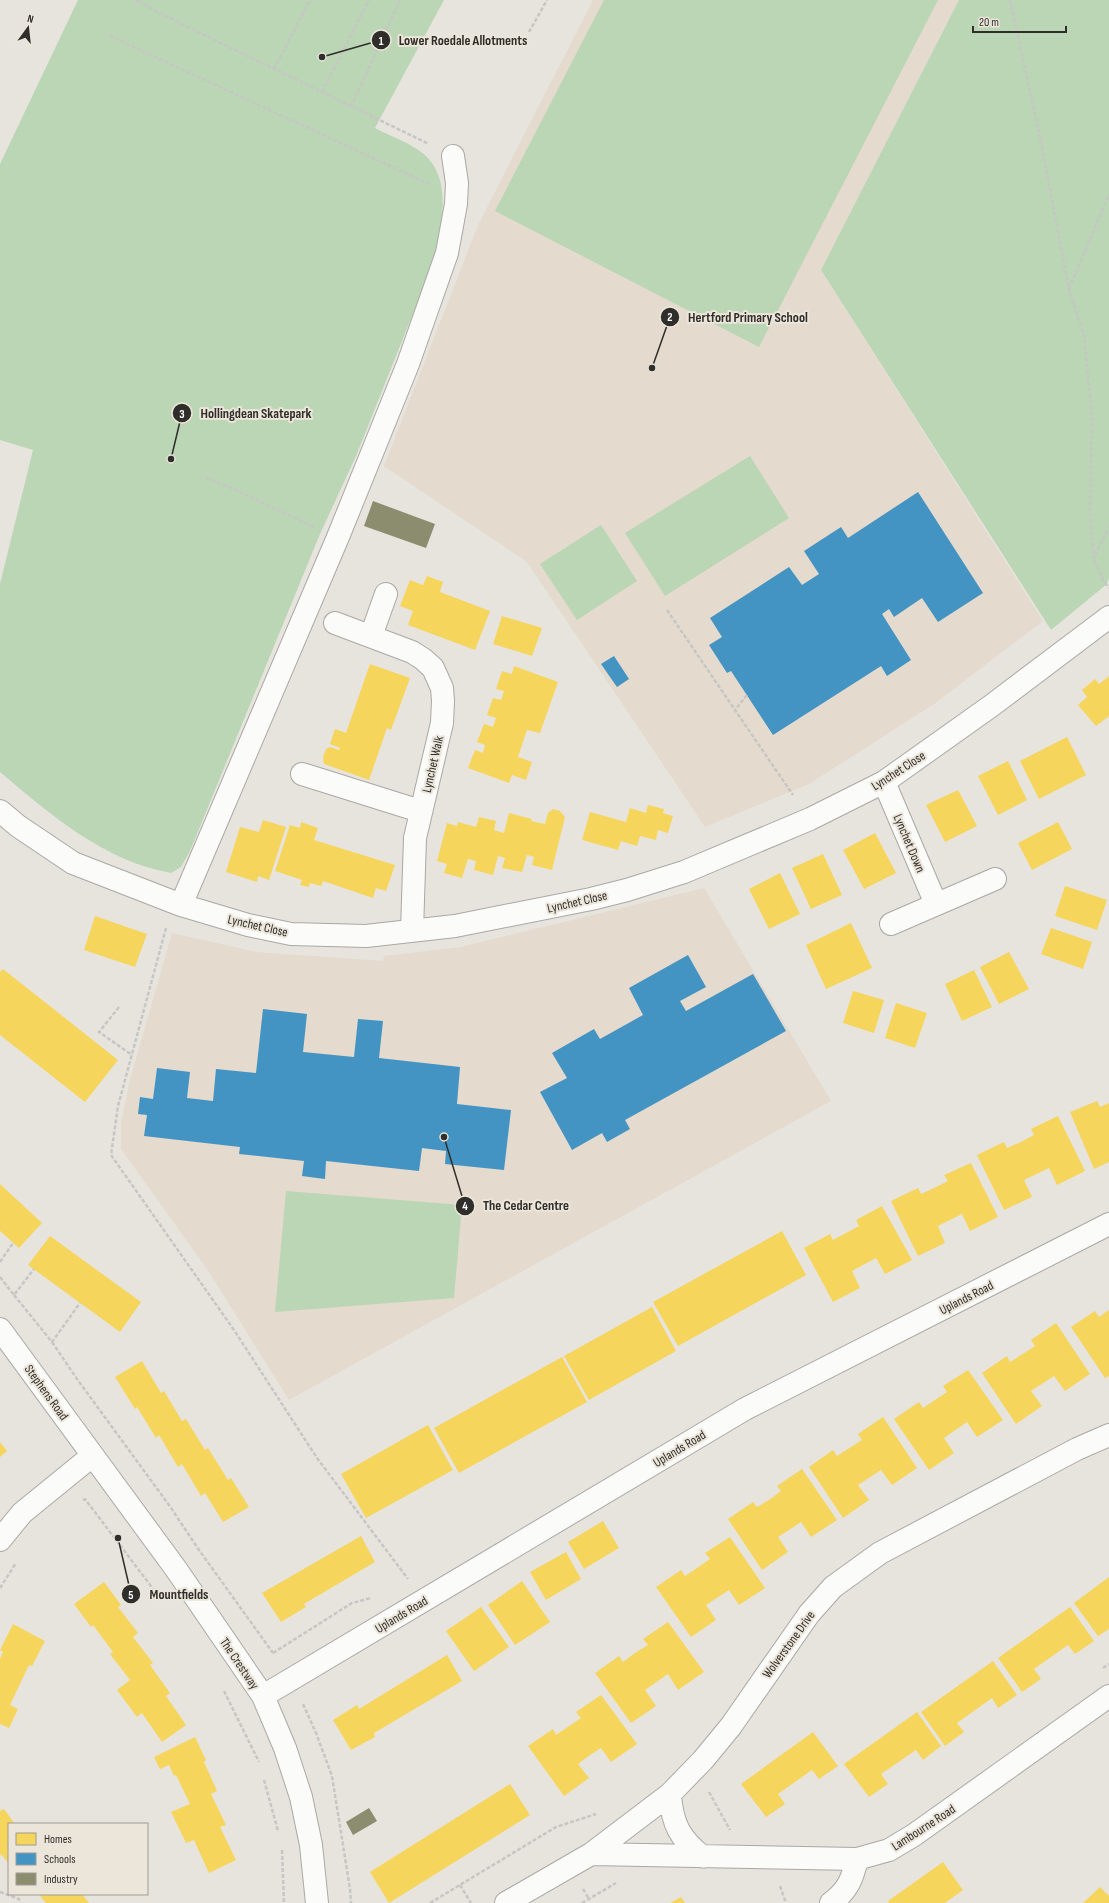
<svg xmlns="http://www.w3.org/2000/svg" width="1109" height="1903" viewBox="0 0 1109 1903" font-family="'Sofia Sans Condensed',sans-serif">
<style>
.education{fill:#e4dace}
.green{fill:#bad6b4}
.homes{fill:#f6d55c}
.schools{fill:#4393c3}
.industry{fill:#8c8c6e}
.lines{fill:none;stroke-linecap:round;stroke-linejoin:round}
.minor-casing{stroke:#aaa8a4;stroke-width:24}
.path{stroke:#c6c6c4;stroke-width:2.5;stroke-dasharray:4 2;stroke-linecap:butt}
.minor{stroke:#fbfbfa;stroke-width:22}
.labels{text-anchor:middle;stroke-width:4;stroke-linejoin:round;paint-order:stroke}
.street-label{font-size:13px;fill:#302e2a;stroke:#ebe5da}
.leader{fill:none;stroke:#302e2a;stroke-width:1.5}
.callout-dot{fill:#302e2a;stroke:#ebe5da;stroke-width:1.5}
.mark-label{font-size:12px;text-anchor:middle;font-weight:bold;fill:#fff}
.callout-label{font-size:14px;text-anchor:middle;font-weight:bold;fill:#302e2a;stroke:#ebe5da;stroke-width:4;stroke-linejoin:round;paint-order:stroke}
</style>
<rect width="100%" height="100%" fill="#e7e4de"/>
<path class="education" d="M593,0H959L821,270L1043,621L934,704L809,784L705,827L527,562L384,466L478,225Z
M704,888L831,1101L289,1400L209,1272L121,1149V1124L129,1083L172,933L256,952L383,961L384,956L461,947Z"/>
<path class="green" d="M78,0H444L375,128C390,136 408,142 421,152C458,179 439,241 428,276L356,456L320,534L190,851L181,867L171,873C104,861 51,815 0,772V584L33,450L0,440V164Z
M604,0H938L759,347L495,211Z
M959,0H1109V578L1107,584L1051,630L821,270Z
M750,456L789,518L665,596L625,533Z
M601,525L637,581L577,620L540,564Z
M286,1191L462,1205L454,1298L275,1312Z"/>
<path class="homes" d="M427,576L443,582L440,592L490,611L475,650L408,625L413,611L400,606L410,580L423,585Z
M502,616L542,628L532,656L493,644Z
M370,664L410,678L391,730L387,728L369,780L324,764L323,757L326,749L330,747L339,750L340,748L330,744L335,729L346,733Z
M514,666L558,682L540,733L527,730L518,757L532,762L526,780L512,775L509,783L468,768L475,750L483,753L485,745L477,742L484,724L493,727L496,718L487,715L493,698L501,700L504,691L496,689L502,671L512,674Z
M1109,676V716L1096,726L1078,705L1087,697L1082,690L1095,679L1099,684Z
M1067,737L1086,775L1039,799L1020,761Z
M1008,761L1027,800L998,815L978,776Z
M958,790L977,826L945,842L926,805Z
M648,805L664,809L663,813L673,816L668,833L658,830L656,840L640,836L637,846L621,841L618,850L582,840L590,812L626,822L630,808L646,813Z
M553,809L560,811L565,817L552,870L532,865L534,857L527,855L522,872L502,868L505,858L498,856L493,875L474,870L476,861L468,859L462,878L444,873L447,864L437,861L447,823L457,826L458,822L476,827L479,817L496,821L494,830L504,833L509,813L532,819L531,821L545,824L548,813Z
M263,820L286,827L269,880L258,876L257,882L226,872L240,827L259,832Z
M301,822L318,828L314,840L395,865L386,891L376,888L373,898L323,881L321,886L310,883L309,887L300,885L302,880L275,871L290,825L300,828Z
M1058,822L1072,849L1032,870L1018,843Z
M875,833L896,873L864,889L843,850Z
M823,854L842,895L811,909L792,868Z
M780,873L800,914L769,929L749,889Z
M1065,886L1107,900L1097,930L1055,916Z
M95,916L147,934L135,967L84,950Z
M851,923L872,968L826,989L806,945Z
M1051,928L1092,942L1083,969L1041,954Z
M1009,952L1029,989L999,1004L980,967Z
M3,969L118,1060L85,1102L0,1035V972Z
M974,970L992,1007L962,1021L945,984Z
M853,991L884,1000L874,1033L843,1023Z
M896,1003L927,1013L915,1048L885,1038Z
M1097,1101L1100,1107L1109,1103V1162L1094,1169L1070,1112Z
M1058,1116L1085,1171L1057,1185L1049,1168L1024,1180L1032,1197L1004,1210L977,1155L1004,1142L1007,1148L1021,1142L1034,1135L1031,1129Z
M971,1163L998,1217L970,1231L962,1214L938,1226L945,1243L918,1256L891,1201L918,1188L921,1194L934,1188L948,1181L944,1175Z
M0,1184L42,1223L19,1248L0,1231Z
M882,1206L912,1260L885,1274L876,1258L852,1271L860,1288L833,1302L804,1248L830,1234L833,1240L859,1226L856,1220Z
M782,1231L806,1275L678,1346L653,1302Z
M50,1236L141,1302L120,1332L28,1265Z
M652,1307L676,1351L589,1400L564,1356Z
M1109,1310V1376L1105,1378L1071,1327L1095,1311L1099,1317Z
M1056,1323L1090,1374L1065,1391L1054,1376L1031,1391L1042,1406L1016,1424L982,1373L1007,1356L1010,1362L1035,1346L1031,1340Z
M562,1357L587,1402L459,1473L434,1428Z
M142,1361L161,1393L164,1391L182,1421L186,1419L205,1450L208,1448L228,1480L231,1478L249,1507L223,1522L205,1493L201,1496L182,1464L178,1467L159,1435L156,1438L137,1407L135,1409L115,1377Z
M968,1370L1003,1420L977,1437L967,1422L944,1438L954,1453L929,1470L894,1419L919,1402L923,1408L947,1392L943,1386Z
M883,1417L917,1468L892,1485L881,1470L858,1485L869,1500L843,1518L809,1467L833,1450L837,1456L862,1440L858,1434Z
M428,1425L453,1470L366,1518L341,1474Z
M0,1442L7,1451L0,1457Z
M802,1469L837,1520L811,1537L801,1522L789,1530L778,1537L788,1552L762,1570L728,1519L753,1502L757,1507L769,1500L781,1491L777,1486Z
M603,1521L619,1548L584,1569L568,1542Z
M361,1536L375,1562L304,1604L306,1607L281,1622L262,1593Z
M730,1537L765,1588L739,1605L729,1590L706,1605L716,1620L691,1637L656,1587L681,1570L685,1576L697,1568L710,1559L705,1553Z
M566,1552L581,1579L546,1600L530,1572Z
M1109,1577V1629L1098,1636L1074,1603Z
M522,1581L550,1622L515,1645L488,1605Z
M104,1582L121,1605L118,1607L138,1633L133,1637L153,1663L150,1665L170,1693L166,1696L186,1725L162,1742L142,1713L137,1717L117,1690L130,1680L110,1654L113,1652L93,1625L91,1627L74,1604Z
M481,1607L509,1647L474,1671L446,1631Z
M1070,1607L1094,1641L1075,1654L1068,1645L1034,1669L1041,1679L1022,1692L998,1658Z
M668,1622L704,1672L678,1690L668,1674L645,1690L656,1706L631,1723L595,1673L619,1656L623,1662L635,1653L648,1645L643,1639Z
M13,1624L45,1641L32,1666L29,1665L10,1705L18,1709L9,1728L0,1724V1659L3,1652L0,1650Z
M447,1655L462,1681L374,1733L375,1737L351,1750L333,1720L357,1705L359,1709Z
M993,1661L1017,1695L998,1708L992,1698L957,1723L964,1732L945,1746L921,1712Z
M601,1695L637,1744L611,1762L601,1748L590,1755L578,1764L589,1778L564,1796L528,1746L553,1729L556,1735L581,1718L576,1712Z
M917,1712L941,1746L923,1760L916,1750L881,1774L888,1784L869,1797L844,1764Z
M813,1732L838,1766L819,1779L812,1770L778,1794L785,1804L766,1817L741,1784Z
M195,1737L206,1760L204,1762L217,1791L211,1794L226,1825L220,1827L236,1860L209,1873L194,1840L186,1843L171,1812L190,1804L176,1775L174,1776L169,1765L160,1769L154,1757Z
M510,1784L530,1815L389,1903L370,1872Z
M4,1809L15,1824H9V1864L1,1854L0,1856V1811Z
M943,1862L963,1890L945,1903H889L888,1901Z
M1100,1887L1109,1896V1903H1083Z
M39,1894H82L89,1903H46Z
M681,1897L685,1903H670Z"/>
<path class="schools" d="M918,492L983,593L938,622L922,598L894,617L889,609L882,614L911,660L887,676L881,666L773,735L731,671L727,673L709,645L722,637L710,618L789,567L802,585L819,574L804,551L841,527L848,538Z
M614,656L629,679L617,687L601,664Z
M688,955L706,987L680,1001L686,1011L753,974L786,1031L625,1120L630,1129L607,1142L602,1133L572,1150L540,1092L567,1078L552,1053L594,1029L600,1039L643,1015L629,988Z
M263,1009L307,1014L303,1052L354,1057L358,1019L383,1021L379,1058L460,1067L457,1104L511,1110L504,1170L445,1164L446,1151L422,1148L419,1171L326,1161L325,1179L302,1176L304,1161L239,1154L240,1147L144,1136L147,1115L138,1114L140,1097L153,1099L157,1068L190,1072L187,1098L213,1101L216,1069L256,1073Z"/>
<path class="industry" d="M373,501L435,524L426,548L364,526Z
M369,1808L377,1821L353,1835L346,1822Z"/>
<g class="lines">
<g class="minor-casing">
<path id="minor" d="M335,623L412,652L423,659L433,668L442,688L443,701L442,723L415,838L412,931
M371,636L386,594
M302,774L420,811
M884,782L936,904
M0,811L18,826L73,863L181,905L248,925L291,934L366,936L455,926L591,899L627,890L684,872L810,819L884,782L991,706L1109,617
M181,905L338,537L408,364L447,253L456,204L457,183L453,156
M891,924L995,879
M0,1329L176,1569L263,1696L285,1748L301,1797L311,1845L317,1903
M0,1540L22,1513L92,1456
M263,1696L745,1409L1109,1224
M670,1794C672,1824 680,1839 703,1857
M591,1854L857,1859L889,1850L914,1835L1109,1696
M506,1903L591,1854L670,1794L703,1760L731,1726L809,1614L833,1587L880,1553L1077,1449L1109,1435
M831,1903C848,1890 852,1880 857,1859"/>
</g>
<path class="path" d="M135,0L140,3
M139,0L153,10L429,144
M1010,0L1039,132L1069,290L1084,336L1092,418L1090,515L1094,560L1103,580L1109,588
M529,32L547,0
M110,36L429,184
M274,69L310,0
M322,92L369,0
M351,107L400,0
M1069,289L1109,194
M206,478L229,487L314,527
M1095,555L1109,527
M667,610L735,710
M747,695L735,710L793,795
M166,928L118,1106L111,1155L234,1330L317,1458L408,1579
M119,1007L99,1032L132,1055
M0,1262L13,1243
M0,1277L14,1295L34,1269
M14,1295L52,1342L80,1303
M52,1342L77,1379L169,1505L199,1550L273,1653
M83,1500L85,1499L160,1598
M0,1588L16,1563
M273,1653L352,1603L371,1598
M1103,1668L1109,1664
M224,1691L259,1762
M303,1704L316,1733L332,1776L350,1889L351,1903
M264,1780L278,1831
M709,1792L730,1830
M282,1850L284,1903
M460,1885L471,1903
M780,1886L786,1903
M583,1889L589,1899
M0,1892L19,1899L20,1903
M430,1903L556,1827L596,1814
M582,1903L616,1883"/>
<use href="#minor" class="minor"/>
</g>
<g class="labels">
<g class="street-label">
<text transform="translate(432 764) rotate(-77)" y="5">Lynchet Walk</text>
<text transform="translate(898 770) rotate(-33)" y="5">Lynchet Close</text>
<text transform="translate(910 843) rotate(67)" y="5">Lynchet Down</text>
<text transform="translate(577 901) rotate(-13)" y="5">Lynchet Close</text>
<text transform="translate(258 925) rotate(13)" y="5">Lynchet Close</text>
<text transform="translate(966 1297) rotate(-27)" y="5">Uplands Road</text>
<text transform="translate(47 1392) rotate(54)" y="5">Stephens Road</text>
<text transform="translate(679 1448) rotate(-31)" y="5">Uplands Road</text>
<text transform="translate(401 1614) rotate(-31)" y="5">Uplands Road</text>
<text transform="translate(788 1644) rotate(-54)" y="5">Wolverstone Drive</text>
<text transform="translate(240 1663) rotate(56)" y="5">The Crestway</text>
<text transform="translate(923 1827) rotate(-33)" y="5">Lambourne Road</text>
</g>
</g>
<path class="leader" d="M322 57L381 40M652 368L670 317M171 459L182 413M444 1137L465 1206M118 1538L131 1594"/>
<g class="callout-dot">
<circle cx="322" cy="57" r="4"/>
<circle cx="652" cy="368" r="4"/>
<circle cx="171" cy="459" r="4"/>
<circle cx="444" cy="1137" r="4"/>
<circle cx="118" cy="1538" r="4"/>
<circle cx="381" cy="40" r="10"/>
<circle cx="670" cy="317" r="10"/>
<circle cx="182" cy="413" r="10"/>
<circle cx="465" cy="1206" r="10"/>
<circle cx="131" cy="1594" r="10"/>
</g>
<g class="mark-label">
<text x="381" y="45">1</text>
<text x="670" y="321">2</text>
<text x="182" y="418">3</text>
<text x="465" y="1210">4</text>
<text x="131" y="1599">5</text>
</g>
<g class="callout-label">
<text x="463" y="45">Lower Roedale Allotments</text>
<text x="748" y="322">Hertford Primary School</text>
<text x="256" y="418">Hollingdean Skatepark</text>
<text x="526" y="1210">The Cedar Centre</text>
<text x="179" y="1599">Mountfields</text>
</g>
<rect x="8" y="1823" width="140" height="72" fill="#ebe5da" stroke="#a09c94"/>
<rect x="16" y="1833" width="20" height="12" fill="#f6d55c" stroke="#a09c94"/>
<text x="44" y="1843" font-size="12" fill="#302e2a">Homes</text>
<rect x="16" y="1853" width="20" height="12" fill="#4393c3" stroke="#a09c94"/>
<text x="44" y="1863" font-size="12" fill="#302e2a">Schools</text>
<rect x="16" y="1873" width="20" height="12" fill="#8c8c6e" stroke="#a09c94"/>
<text x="44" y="1883" font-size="12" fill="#302e2a">Industry</text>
<g transform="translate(28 28) rotate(15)" stroke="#ebe5da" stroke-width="3" paint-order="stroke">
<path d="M0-3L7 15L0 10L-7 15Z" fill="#302e2a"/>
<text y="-6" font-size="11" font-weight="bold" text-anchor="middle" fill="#302e2a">N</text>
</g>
<path d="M973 26v6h93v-6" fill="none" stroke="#302e2a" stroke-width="2"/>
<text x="979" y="26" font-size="12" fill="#302e2a" stroke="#ebe5da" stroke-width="3" paint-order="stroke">20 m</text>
</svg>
